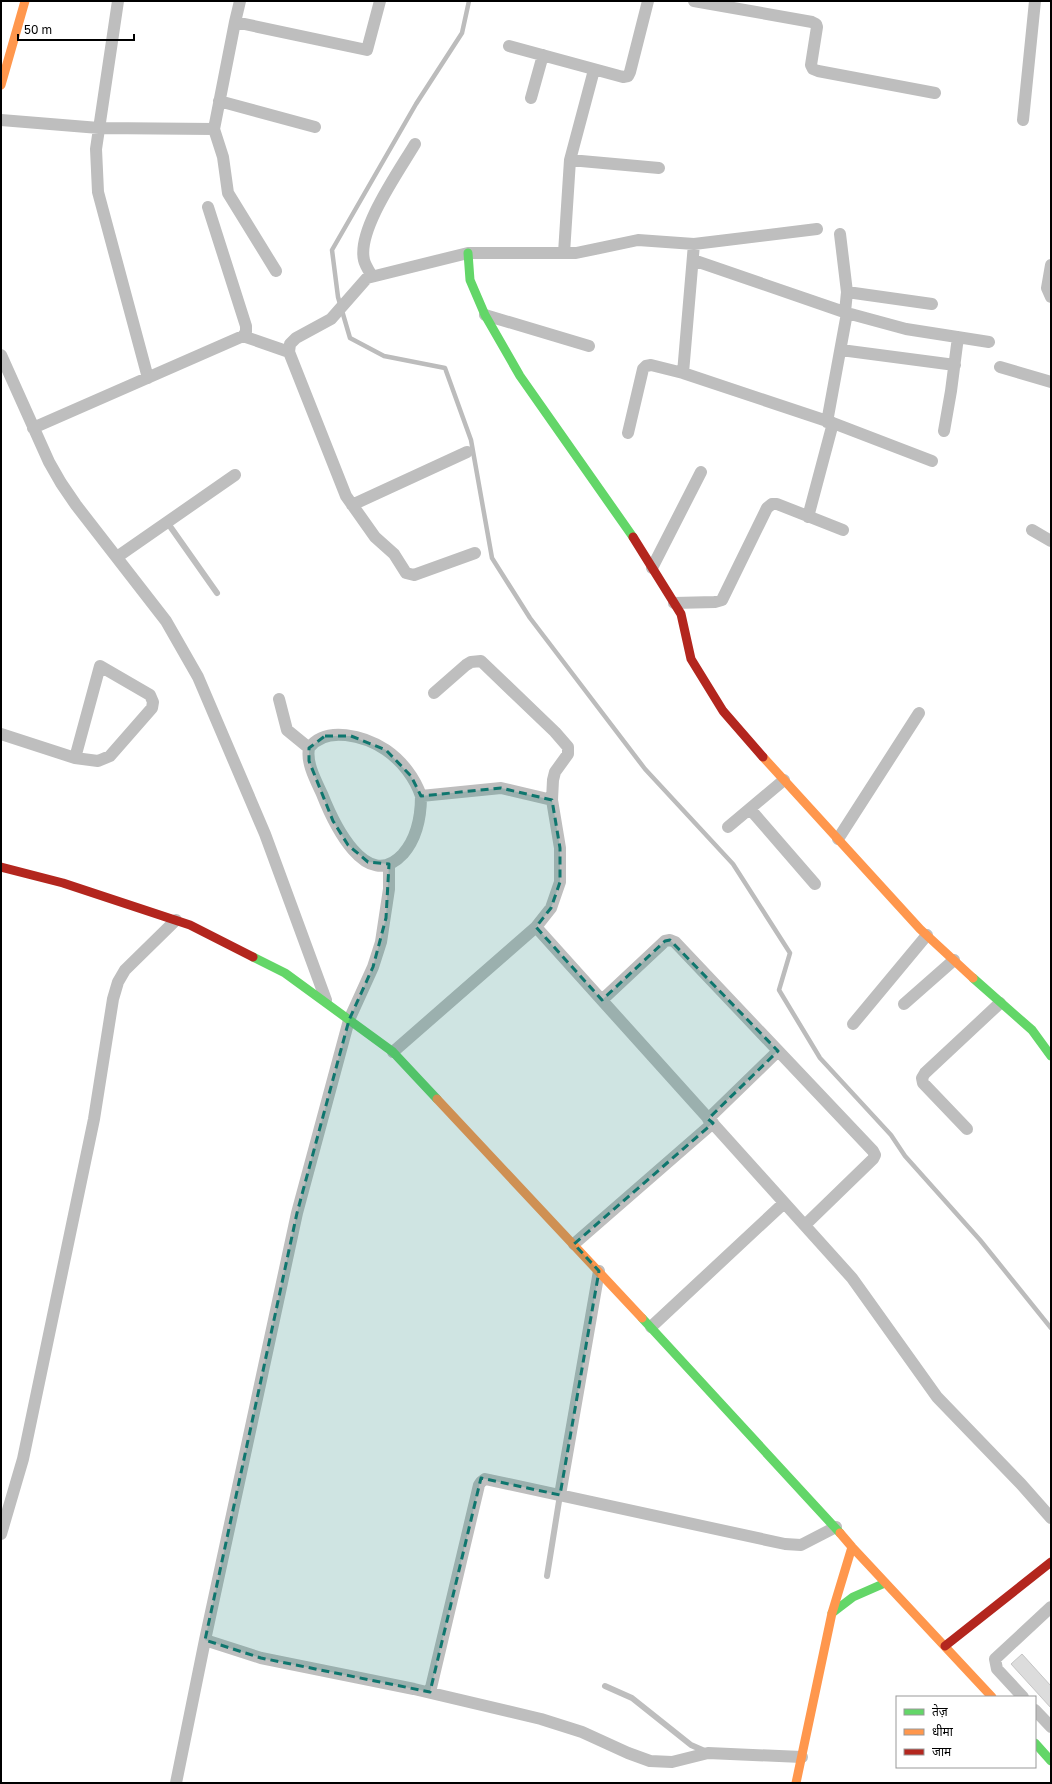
<svg xmlns="http://www.w3.org/2000/svg" width="1052" height="1784" viewBox="0 0 1052 1784" font-family="'Golos Text','Noto Sans Devanagari',sans-serif">
<style>
.lines{fill:none;stroke-linecap:round;stroke-linejoin:round}
.stream{stroke:#bcbcbc;stroke-width:4.5}
.building{fill:#dcdcdc;stroke:#c5c5c5}
.lane{stroke:#bebebe;stroke-width:6}
.street{stroke:#bebebe;stroke-width:12}
.fast{stroke:#63d668;stroke-width:9}
.slow{stroke:#ff974d;stroke-width:9}
.jam{stroke:#b3261e;stroke-width:9}
.marked{fill:#0f766e;fill-opacity:0.2;stroke:#0f766e;stroke-width:3;stroke-dasharray:8 5;stroke-linejoin:round}
</style>
<rect width="100%" height="100%" fill="#fff"/>
<g class="lines">
<path class="stream" d="M469,1L462,33L416,104L332,250L338,297L350,338L384,356L445,368L471,440L492,558L530,618L645,769L733,864L790,953L779,990L820,1058L891,1135L905,1156L980,1240L1051,1328"/>
</g>
<path class="building" d="M1022,1654L1051,1686V1708L1011,1664Z"/>
<g class="lines">
<path class="lane" d="M167,522L217,593
M547,1576L560,1495
M605,1686L632,1698L691,1745L707,1752"/>
<path class="street" d="M118,1L96,149L98,192L148,378
M694,1L812,22L816,24L817,27L811,65L813,69L818,71L935,93
M235,22L240,1
M509,46L623,77L628,76L630,72L648,1
M531,98L543,55
M219,101L315,127
M1,120L99,128L214,129L235,22L367,50L380,1
M1023,120L1035,1
M214,129L223,157L228,193L276,271
M570,160L659,168
M840,234L847,292L845,312
M694,244L683,373L833,423L932,461
M564,253L570,160L594,70
M693,260L847,313L906,329L989,342
M1051,265L1047,288L1051,297
M372,276C369,271 365,265 364,260C357,230 399,171 415,144
M847,292L932,304
M485,315L589,346
M243,336L289,352
M841,350L955,365
M1,355L49,462L61,483L76,505L166,621L198,677L265,834L326,1000
M1000,367L1051,382
M827,422L847,313
M33,428L243,336L246,332V326L208,207
M944,431L951,391L958,337
M628,433L643,369L646,366L651,365L683,373
M352,505L467,452
M808,517L833,423
M1032,530L1051,541
M475,553L414,575L406,573L394,554L375,537L346,496L289,352L290,344L296,338L331,319L367,278L468,253H576L638,240L694,244L817,229
M117,557L235,475
M652,568L701,472
M674,603L715,602L722,600L767,508L772,504H777L843,530
M279,699L287,730L309,748
M1,734L75,758L100,666L150,695L153,702L152,708L110,756L98,761L75,758
M421,796C421,817 417,838 403,854C366,894 333,822 322,794C316,781 306,763 309,748C326,725 365,736 386,750C402,761 415,778 421,796L501,788L552,800
M750,809L815,884
M728,827L784,780
M838,839L919,713
M536,927L852,1278L937,1397L1021,1484L1051,1518
M602,1000L665,941L670,940L675,942L873,1151L875,1155L873,1159L805,1225
M904,1004L954,960
M853,1024L927,935
M393,1052L536,927L551,908L560,882V848L552,800L553,780L555,772L568,754V747L555,732L481,661L471,662L466,665L434,693
M708,1119L778,1051
M967,1129L923,1083L922,1078L925,1073L1000,1003
M574,1244L713,1123
M651,1327L784,1203
M560,1495L599,1271
M1,1534L23,1459L94,1119L113,999L118,982L125,970L176,920
M205,1640L261,1658L414,1689L541,1719L582,1732L628,1753L650,1761L672,1762L708,1753L802,1757
M430,1692L479,1485L481,1482L485,1479L785,1544L801,1545L836,1527
M1023,1697L997,1669L995,1659L1051,1607
M1035,1710L1051,1727
M176,1783L205,1640L297,1213L349,1020L373,967L381,942L389,889V864"/>
<path class="fast" d="M468,253L470,280L485,315L520,376L633,537
M253,957L285,973L393,1052L437,1099
M973,978L1032,1030L1051,1056
M642,1318L840,1533
M832,1613L853,1597L885,1583
M1035,1743L1051,1761"/>
<path class="slow" d="M1,85L25,1
M763,757L920,929L973,978
M437,1099L642,1318
M840,1533L852,1547L992,1697
M796,1783L832,1613L852,1547"/>
<path class="jam" d="M633,537L681,614L691,659L723,711L763,757
M1,867L63,883L190,925L253,957
M945,1646L1051,1562"/>
</g>
<path class="marked" d="M325,736H351L386,750L411,776L421,796L501,788L552,800L560,848V882L551,908L536,927L602,1000L665,941L670,940L778,1051L708,1119L713,1123L574,1244L599,1271L560,1495L481,1478L430,1692L261,1658L205,1640L297,1213L349,1020L373,967L386,918L389,864L368,862L348,845L333,821L309,761V748Z"/>
<rect width="1052" height="1784" fill="none" stroke="#000000" stroke-width="4"/>
<rect x="896" y="1696" width="140" height="72" fill="#ffffff" stroke="#999999"/>
<rect x="904" y="1709" width="20" height="6" fill="#63d668" stroke="#999999"/>
<text x="932" y="1716" font-size="12" fill="#000000">तेज़</text>
<rect x="904" y="1729" width="20" height="6" fill="#ff974d" stroke="#999999"/>
<text x="932" y="1736" font-size="12" fill="#000000">धीमा</text>
<rect x="904" y="1749" width="20" height="6" fill="#b3261e" stroke="#999999"/>
<text x="932" y="1756" font-size="12" fill="#000000">जाम</text>
<path d="M18 34v6h116v-6" fill="none" stroke="#000000" stroke-width="2"/>
<text x="24" y="34" font-size="12" fill="#000000" stroke="#ffffff" stroke-width="3" paint-order="stroke">50 m</text>
</svg>
